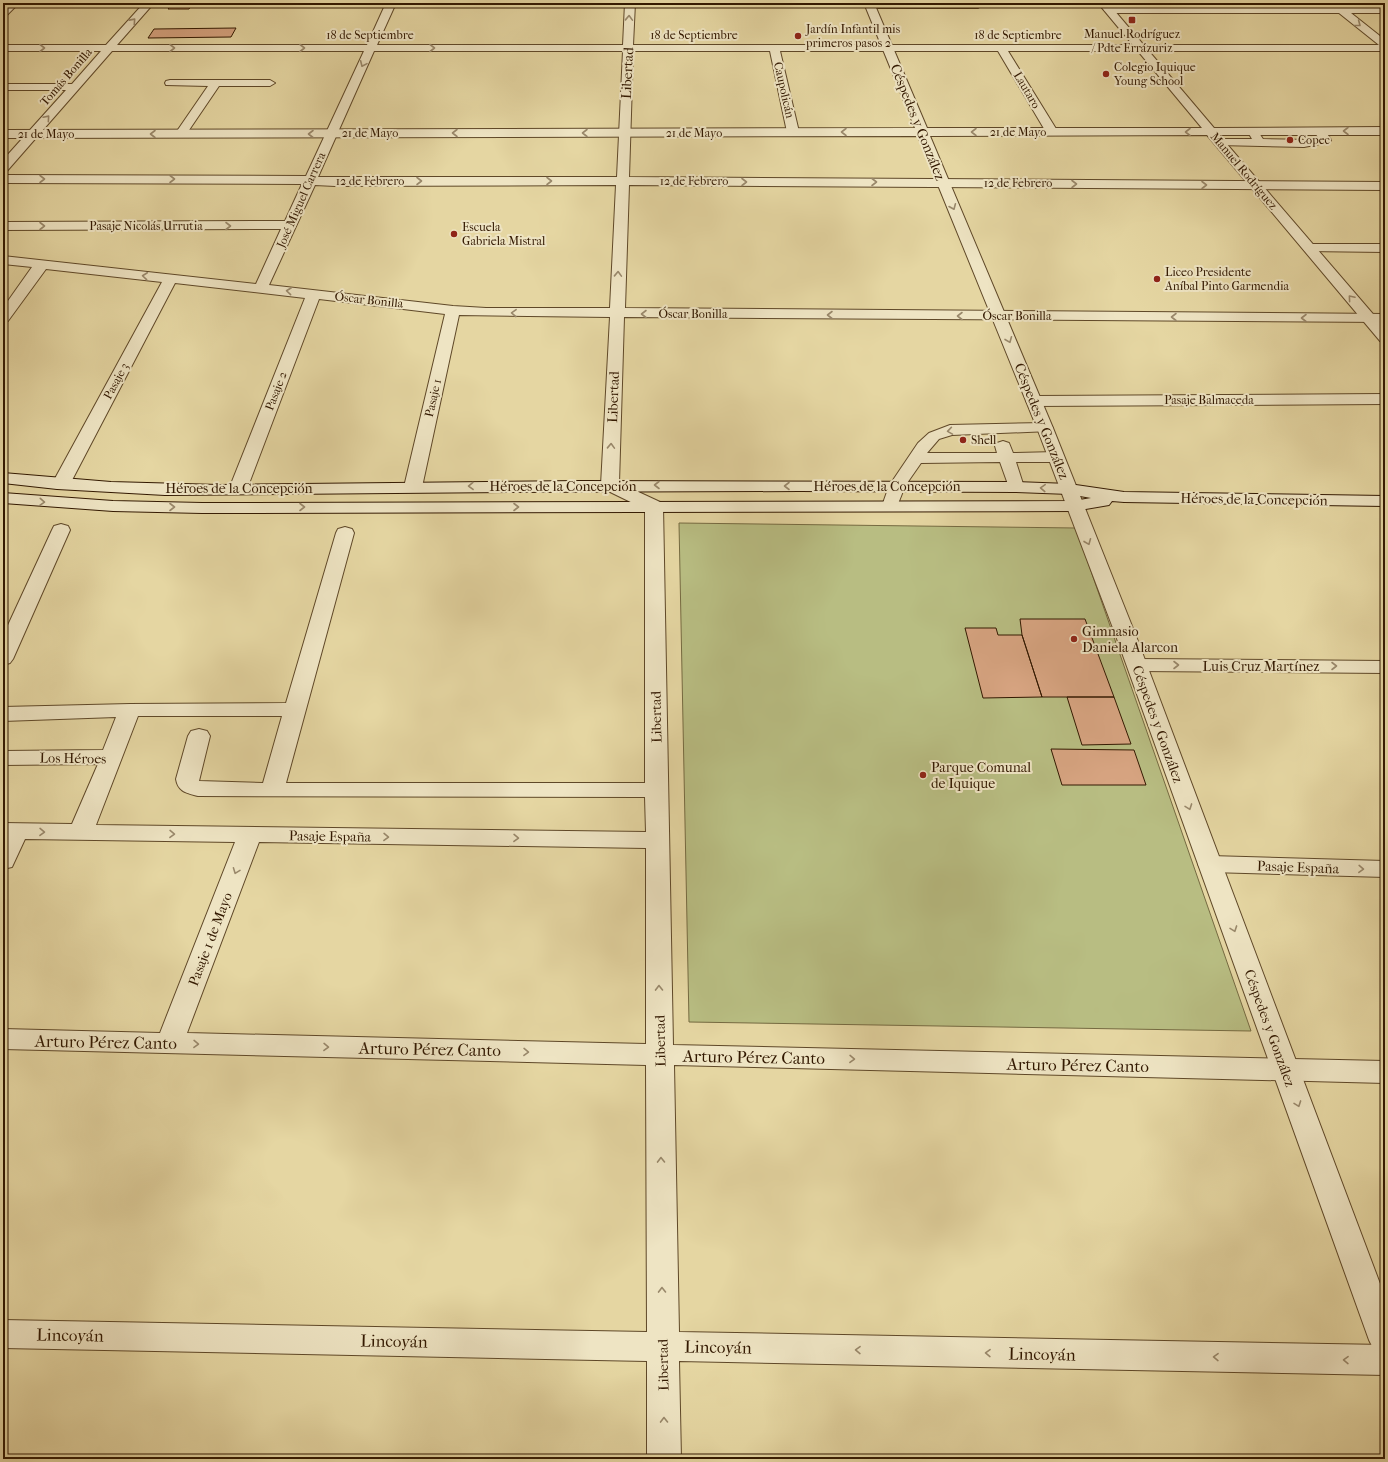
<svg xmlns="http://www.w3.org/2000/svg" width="1388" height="1462" viewBox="0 0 1388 1462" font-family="'IM FELL French Canon',serif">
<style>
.green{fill:#b8bd82;stroke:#756a41}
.building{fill:#d7a481;stroke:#321800}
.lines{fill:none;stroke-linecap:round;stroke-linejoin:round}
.service-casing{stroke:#5f4828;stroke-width:2}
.minor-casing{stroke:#5f4828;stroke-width:2}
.tertiary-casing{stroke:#5f4828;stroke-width:2}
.secondary-casing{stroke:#321800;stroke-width:2}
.service{fill:#eee4c3;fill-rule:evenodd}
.minor{fill:#eee4c3;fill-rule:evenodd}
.tertiary{fill:#eee4c3;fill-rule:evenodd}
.secondary{fill:#eee4c3;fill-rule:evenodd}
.oneway{stroke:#99886b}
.poi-dot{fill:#8f2418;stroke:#eee4c3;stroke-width:1.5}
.labels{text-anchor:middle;stroke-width:4;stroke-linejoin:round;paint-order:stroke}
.far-poi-label{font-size:12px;fill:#321800;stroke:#eee4c3;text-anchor:start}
.far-street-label{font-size:12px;fill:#321800;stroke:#eee4c3}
.street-label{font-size:14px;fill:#321800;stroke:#eee4c3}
.poi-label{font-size:14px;fill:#321800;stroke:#eee4c3;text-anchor:start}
.near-street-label{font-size:17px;fill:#321800;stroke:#eee4c3}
</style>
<rect width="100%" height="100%" fill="#e5d6a2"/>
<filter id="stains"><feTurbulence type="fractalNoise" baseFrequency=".005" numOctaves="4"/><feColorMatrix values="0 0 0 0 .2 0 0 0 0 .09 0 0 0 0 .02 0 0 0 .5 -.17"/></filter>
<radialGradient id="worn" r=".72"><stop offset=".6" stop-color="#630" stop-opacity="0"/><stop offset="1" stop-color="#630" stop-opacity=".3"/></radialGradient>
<path class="green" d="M679,523L1076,528L1251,1031L689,1022Z"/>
<path class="building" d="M173,3H193L189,9H168Z
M236,28L231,37L148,38L154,29Z
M1020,619H1085L1114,697H1042L1022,635Z
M965,628H996L998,635H1022L1042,697L983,698Z
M1067,697H1114L1131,744L1082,745Z
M1051,749L1134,750L1146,785H1062Z"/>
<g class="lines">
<g class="service-casing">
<path id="service" d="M10,3H19L6,16L3,17V9Z
M868,3H980L982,5L978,8H870L866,5Z
M1319,128C1325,129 1328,135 1331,140L1330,142L1304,147L1218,145L1213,142L1218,139H1252L1248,132L1253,129L1257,130L1263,139L1313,140L1319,139L1314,131Z
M1045,423L1050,425L1053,428L1050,431L952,435L939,439L927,453H997L995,446L997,443L1003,441L1009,443L1013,453L1056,452L1062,454L1064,457L1062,460L1056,462H1016L1024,487L1022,490L1016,492L1010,490L1000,462L921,463L905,486L896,509L890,511L884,509L882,506L889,486L918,443L929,433L950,425Z"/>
</g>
<g class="minor-casing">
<path id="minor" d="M144,3H154L117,45H367L386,3H396L377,45H623L625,3H635L633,45H1379L1339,13H1109L1104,10L1109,7H1332L1333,4L1336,3L1343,7H1385V13H1351L1385,40V51H1008L1058,132L1056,134H1048L1046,132L998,51H780L799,132L797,134H789L787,132L770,51H633L629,177L1385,182V190L629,185L625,308L1385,314V322L624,317L619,483L660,502L663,506L673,1045L1385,1061V1083L674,1065L679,1332L1385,1345V1375L679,1361L681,1459H647V1361L3,1348V1320L647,1332L646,1065L3,1049V1029L160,1033L235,842L25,839L12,867L3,869V823L72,824L98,764L3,765V751L103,750L116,717L3,721V707L130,704L286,703L336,533L338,529L345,527L352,529L354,533L286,783H645V509L604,489L601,485L610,317L459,315L422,487L419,491L413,492L407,491L404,487L445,314L319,299L247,489L244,493L238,494L232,493L229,489L305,298L175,283L70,484L67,488L61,489L55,488L52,484L162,282L46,269L8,321L3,322V308L32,267L3,264V256L256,284L281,229L3,230V222L285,221L302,184L3,183V175L306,176L364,51H112L7,171L3,172V160L66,90H3V84H72L101,51H3V45H106ZM374,51H623L617,177H318ZM315,185L335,186L616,185L610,308H486L453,306L269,285ZM138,716H282L263,783L199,781L210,736L207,731L199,729L191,731L188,736L176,779C178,792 187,793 198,796L645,797L646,832L96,825ZM259,842L646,848V1044L187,1033Z
M170,80H270L275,83L270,86H219L185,136H177L175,134L208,86L166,85L165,83L166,81Z
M1310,244H1385V252L1305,251L1303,248L1305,245Z
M1385,394V404L1034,406L1028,404L1026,401L1028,398L1034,396Z
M61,524L68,526L70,530L13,659L10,663L3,665V636L52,530L54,526Z
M1137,659L1385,661V673L1137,671L1130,669L1127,665L1130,661Z
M1210,856L1385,861V877L1210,872L1201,870L1198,864L1201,858Z"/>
</g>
<g class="tertiary-casing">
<path id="tertiary" d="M864,3H874L927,128H1202L1098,3H1108L1214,128L1385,127V135H1219L1385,328V343L1380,341L1207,135L930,136L1053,428L1136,636L1385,1297V1354L1374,1350L1369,1340L1116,636L1037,428L918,136L3,138V130L915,128Z"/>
</g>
<g class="secondary-casing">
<path id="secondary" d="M3,473L111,482L219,485L581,481L1016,482L1069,484L1124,492L1385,496V506L1124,502L1112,501L1109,505L1074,511L202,513L113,511L3,503V493L113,501L202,503L1074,501L1091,498L1069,494L1016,492L799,491L508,492L165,495L57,489L3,483Z"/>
</g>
<use href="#service" class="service"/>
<use href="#minor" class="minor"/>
<use href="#tertiary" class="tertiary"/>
<use href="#secondary" class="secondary"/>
</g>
<defs><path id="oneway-chevron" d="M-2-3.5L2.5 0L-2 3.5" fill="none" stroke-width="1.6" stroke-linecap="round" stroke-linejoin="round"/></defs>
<g class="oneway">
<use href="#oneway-chevron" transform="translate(629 18) rotate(-88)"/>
<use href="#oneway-chevron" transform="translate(133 21) rotate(-48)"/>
<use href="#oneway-chevron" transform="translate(1358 24) rotate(38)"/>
<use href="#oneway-chevron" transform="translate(42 48)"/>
<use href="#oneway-chevron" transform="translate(172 48)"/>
<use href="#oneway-chevron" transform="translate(302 48)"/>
<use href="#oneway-chevron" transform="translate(432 48)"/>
<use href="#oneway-chevron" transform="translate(363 64) rotate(114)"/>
<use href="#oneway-chevron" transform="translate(47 118) rotate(-49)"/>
<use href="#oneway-chevron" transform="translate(1346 131) rotate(180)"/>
<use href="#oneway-chevron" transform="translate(844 132) rotate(180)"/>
<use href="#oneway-chevron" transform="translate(974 132) rotate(180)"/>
<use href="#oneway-chevron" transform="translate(1188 132) rotate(180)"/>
<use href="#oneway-chevron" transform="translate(455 133) rotate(180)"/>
<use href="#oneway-chevron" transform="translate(585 133) rotate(180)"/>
<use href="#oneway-chevron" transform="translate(153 134) rotate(180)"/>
<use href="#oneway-chevron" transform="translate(311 134) rotate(180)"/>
<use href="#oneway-chevron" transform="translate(42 179)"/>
<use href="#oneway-chevron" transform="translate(172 179)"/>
<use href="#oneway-chevron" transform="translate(419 181)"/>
<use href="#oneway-chevron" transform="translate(549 181)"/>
<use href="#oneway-chevron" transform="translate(744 182)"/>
<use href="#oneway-chevron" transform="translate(874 182)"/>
<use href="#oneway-chevron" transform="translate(1074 184)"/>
<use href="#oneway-chevron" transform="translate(1204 185)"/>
<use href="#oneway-chevron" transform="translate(953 207) rotate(67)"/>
<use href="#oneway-chevron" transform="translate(42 226)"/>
<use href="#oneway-chevron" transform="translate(228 226)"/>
<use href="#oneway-chevron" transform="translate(618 274) rotate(-88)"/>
<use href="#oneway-chevron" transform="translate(145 276) rotate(-174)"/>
<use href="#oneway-chevron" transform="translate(289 291) rotate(-174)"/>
<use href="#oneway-chevron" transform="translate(1351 298) rotate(-130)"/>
<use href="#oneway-chevron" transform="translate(514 313) rotate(-178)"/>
<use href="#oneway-chevron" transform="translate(644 314) rotate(-180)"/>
<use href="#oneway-chevron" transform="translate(830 315) rotate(-180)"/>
<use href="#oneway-chevron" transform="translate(960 316) rotate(-180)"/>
<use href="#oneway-chevron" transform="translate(1174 317) rotate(-180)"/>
<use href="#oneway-chevron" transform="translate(1304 318) rotate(-180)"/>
<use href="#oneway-chevron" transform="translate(1009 340) rotate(68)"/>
<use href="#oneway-chevron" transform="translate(950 431) rotate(171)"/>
<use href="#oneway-chevron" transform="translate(611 446) rotate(-88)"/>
<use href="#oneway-chevron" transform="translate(657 485) rotate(-180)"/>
<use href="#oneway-chevron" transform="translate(471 486) rotate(179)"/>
<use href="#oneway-chevron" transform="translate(787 486) rotate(-180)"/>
<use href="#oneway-chevron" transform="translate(1043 488) rotate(-177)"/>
<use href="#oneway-chevron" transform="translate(42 502) rotate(4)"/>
<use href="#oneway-chevron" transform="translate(172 507)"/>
<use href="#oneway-chevron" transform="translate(302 507)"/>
<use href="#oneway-chevron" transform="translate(516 507)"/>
<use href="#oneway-chevron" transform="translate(1088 542) rotate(68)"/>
<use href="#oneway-chevron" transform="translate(1176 665)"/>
<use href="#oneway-chevron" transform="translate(1334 666)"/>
<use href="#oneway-chevron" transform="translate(1189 807) rotate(70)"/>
<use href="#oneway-chevron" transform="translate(42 832) rotate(1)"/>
<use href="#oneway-chevron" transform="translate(172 834) rotate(1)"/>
<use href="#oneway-chevron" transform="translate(386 837) rotate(1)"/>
<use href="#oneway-chevron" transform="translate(516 838) rotate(1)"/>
<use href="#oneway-chevron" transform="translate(1361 869) rotate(2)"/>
<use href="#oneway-chevron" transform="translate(236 871) rotate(111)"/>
<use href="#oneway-chevron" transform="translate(1234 929) rotate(70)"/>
<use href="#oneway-chevron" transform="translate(659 988) rotate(-91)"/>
<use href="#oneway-chevron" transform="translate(196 1044) rotate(1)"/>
<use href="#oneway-chevron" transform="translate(326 1047) rotate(1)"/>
<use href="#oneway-chevron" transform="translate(526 1052) rotate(1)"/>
<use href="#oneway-chevron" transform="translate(852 1059) rotate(1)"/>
<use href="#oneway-chevron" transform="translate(1298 1104) rotate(70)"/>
<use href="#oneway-chevron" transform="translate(661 1160) rotate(-91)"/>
<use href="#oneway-chevron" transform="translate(662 1290) rotate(-91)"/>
<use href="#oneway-chevron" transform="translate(858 1350) rotate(-179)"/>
<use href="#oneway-chevron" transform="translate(988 1353) rotate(-179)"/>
<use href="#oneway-chevron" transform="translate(1216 1357) rotate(-179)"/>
<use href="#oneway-chevron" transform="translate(1346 1360) rotate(-179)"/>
<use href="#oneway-chevron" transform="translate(664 1420) rotate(-91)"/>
</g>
<g class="poi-dot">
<rect x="1128" y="16" width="8" height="8" rx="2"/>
<circle cx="798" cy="36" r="4"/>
<circle cx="1106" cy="74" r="4"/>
<circle cx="1290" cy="140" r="4"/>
<circle cx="454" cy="234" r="4"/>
<circle cx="1157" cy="279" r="4"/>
<circle cx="963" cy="440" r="4"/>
<circle cx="1074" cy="639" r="4"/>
<circle cx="923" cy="775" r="4"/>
</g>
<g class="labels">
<g class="far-poi-label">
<text x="806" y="33">Jardín Infantil mis<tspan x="806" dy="14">primeros pasos 2</tspan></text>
<text x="1132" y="38" text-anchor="middle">Manuel Rodríguez<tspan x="1132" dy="14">/ Pdte Errázuriz</tspan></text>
<text x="1114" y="71">Colegio Iquique<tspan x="1114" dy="14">Young School</tspan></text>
<text x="1298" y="144">Copec</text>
<text x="462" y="231">Escuela<tspan x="462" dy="14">Gabriela Mistral</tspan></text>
<text x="1165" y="276">Liceo Presidente<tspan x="1165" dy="14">Aníbal Pinto Garmendia</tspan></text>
<text x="971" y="444">Shell</text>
</g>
<g class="far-street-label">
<text x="370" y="39">18 de Septiembre</text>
<text x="694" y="39">18 de Septiembre</text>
<text x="1018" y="39">18 de Septiembre</text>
<text transform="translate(66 77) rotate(-49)" y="4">Tomás Bonilla</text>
<text transform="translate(784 90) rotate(77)" y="4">Caupolicán</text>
<text transform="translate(1027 90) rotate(59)" y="4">Lautaro</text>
<text x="1018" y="136">21 de Mayo</text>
<text x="370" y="137">21 de Mayo</text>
<text x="694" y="137">21 de Mayo</text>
<text x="46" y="138">21 de Mayo</text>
<text transform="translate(1244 171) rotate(50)" y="4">Manuel Rodríguez</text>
<text x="370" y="185">12 de Febrero</text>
<text x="694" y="185">12 de Febrero</text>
<text x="1018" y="187">12 de Febrero</text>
<text transform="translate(301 200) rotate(-66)" y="4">José Miguel Carrera</text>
<text x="146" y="230">Pasaje Nicolás Urrutia</text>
<text transform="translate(369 300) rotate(6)" y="4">Óscar Bonilla</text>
<text x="693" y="318">Óscar Bonilla</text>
<text x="1017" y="320">Óscar Bonilla</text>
<text transform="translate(116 381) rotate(-62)" y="4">Pasaje 3</text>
<text transform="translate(276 391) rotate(-69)" y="4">Pasaje 2</text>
<text transform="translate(433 398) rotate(-77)" y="4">Pasaje 1</text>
<text x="1209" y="404">Pasaje Balmaceda</text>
</g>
<g class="street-label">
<text transform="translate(627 73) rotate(-87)" y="5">Libertad</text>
<text transform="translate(918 122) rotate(68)" y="5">Céspedes y González</text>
<text transform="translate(613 397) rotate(-88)" y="5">Libertad</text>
<text transform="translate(1042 421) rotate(68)" y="5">Céspedes y González</text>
<text x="563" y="491">Héroes de la Concepción</text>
<text x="887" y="491">Héroes de la Concepción</text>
<text x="239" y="493">Héroes de la Concepción</text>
<text transform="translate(1254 499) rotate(1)" y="5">Héroes de la Concepción</text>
<text x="1261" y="671">Luis Cruz Martínez</text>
<text transform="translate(656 717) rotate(-91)" y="5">Libertad</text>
<text transform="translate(1158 724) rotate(70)" y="5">Céspedes y González</text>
<text transform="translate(73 758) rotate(1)" y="5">Los Héroes</text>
<text transform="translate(330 836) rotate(1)" y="5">Pasaje España</text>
<text transform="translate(1298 867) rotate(2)" y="5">Pasaje España</text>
<text transform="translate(210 939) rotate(-69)" y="5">Pasaje 1 de Mayo</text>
<text transform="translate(1270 1028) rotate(70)" y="5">Céspedes y González</text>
<text transform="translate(660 1041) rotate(-91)" y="5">Libertad</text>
<text transform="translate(663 1365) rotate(-91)" y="5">Libertad</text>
</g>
<g class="poi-label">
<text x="1082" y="636">Gimnasio<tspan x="1082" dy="16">Daniela Alarcon</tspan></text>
<text x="931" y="772">Parque Comunal<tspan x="931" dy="16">de Iquique</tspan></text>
</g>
<g class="near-street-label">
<text transform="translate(106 1042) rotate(1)" y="6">Arturo Pérez Canto</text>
<text transform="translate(430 1049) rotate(1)" y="6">Arturo Pérez Canto</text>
<text transform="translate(754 1057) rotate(1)" y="6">Arturo Pérez Canto</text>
<text transform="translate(1078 1065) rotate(1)" y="6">Arturo Pérez Canto</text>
<text transform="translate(70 1335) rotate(1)" y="6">Lincoyán</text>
<text transform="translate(394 1341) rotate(1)" y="6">Lincoyán</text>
<text transform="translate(718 1347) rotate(1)" y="6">Lincoyán</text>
<text transform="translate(1042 1354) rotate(1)" y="6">Lincoyán</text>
</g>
</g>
<rect width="1388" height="1462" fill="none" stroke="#e5d6a2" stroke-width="16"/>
<rect x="4" y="4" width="1380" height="1454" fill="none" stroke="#321800" stroke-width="2"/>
<rect x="8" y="8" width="1372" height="1446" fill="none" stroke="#321800"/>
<rect width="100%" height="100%" filter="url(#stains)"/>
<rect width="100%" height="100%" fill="url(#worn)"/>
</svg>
